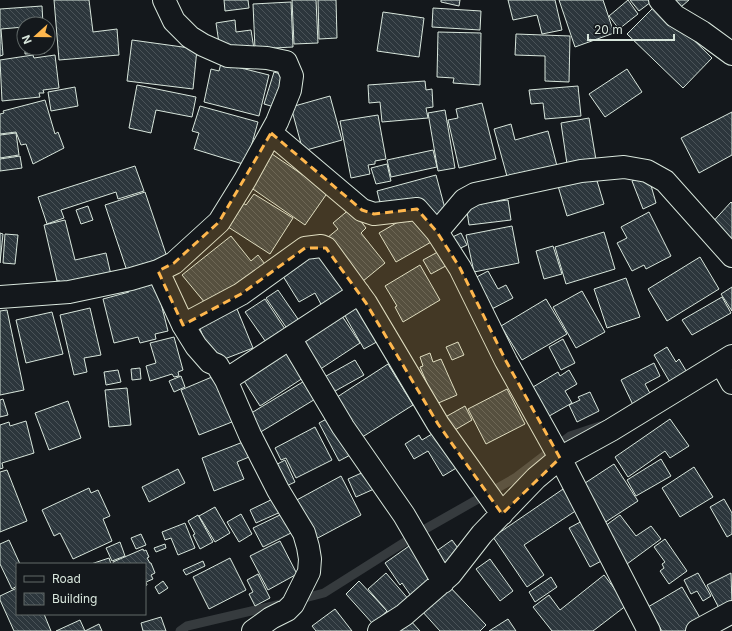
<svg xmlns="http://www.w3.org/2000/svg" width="732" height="631" viewBox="0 0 732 631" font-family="Inter,sans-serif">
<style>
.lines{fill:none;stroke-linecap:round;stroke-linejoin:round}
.stream{stroke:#363b3e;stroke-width:9}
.building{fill:url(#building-back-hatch);stroke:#d8e6dc}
.minor-casing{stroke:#d8e6dc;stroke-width:24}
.minor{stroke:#14181c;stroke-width:22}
.marked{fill:#ffb74d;fill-opacity:0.2;stroke:#ffb74d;stroke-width:3;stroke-dasharray:8 5;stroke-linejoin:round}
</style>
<defs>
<pattern id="building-back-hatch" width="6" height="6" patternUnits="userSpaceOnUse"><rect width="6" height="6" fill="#2c363c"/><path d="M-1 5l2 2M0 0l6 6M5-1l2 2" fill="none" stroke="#4a5358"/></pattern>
</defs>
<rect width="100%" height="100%" fill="#14181c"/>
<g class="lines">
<path class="stream" d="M297,600L324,593L427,528L515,478L570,436L600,426
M180,631L187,626L281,604"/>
</g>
<path class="building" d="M54,0H89L93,32L117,29L119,55L59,60Z
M224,0H248L249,8L225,11Z
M292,0H316L318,43L294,44Z
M318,0H336L337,38L319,39Z
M441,0H460L459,6L441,2Z
M508,0H555L562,30L542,34L537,15L513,20Z
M559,0H603L614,33L575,47Z
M628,0L638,14L619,29L609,16Z
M630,0H650L651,2L639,11Z
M663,0H689L674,13Z
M291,2L293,47L255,49L253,4Z
M657,4L712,58L683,88L627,34Z
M42,6L43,24H24V33V27L1,29L3,55L0,56V9Z
M433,8L481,11L480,30L432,27Z
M383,12L424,18L419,57L377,51Z
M235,20L236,32L251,30L254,49L220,50L216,23Z
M438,32L481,33L480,85L453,83L454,78L437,77Z
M516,34L570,36L569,82L545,81V56L515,55Z
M132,40L197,49L193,89L127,81Z
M25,48H45V53L25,54Z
M33,55L34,58L55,55L59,88L43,90L44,93H39L40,97L2,101L0,60Z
M221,63L269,75L259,116L204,102L211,69L219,71Z
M627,69L642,92L605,117L589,94Z
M274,72L291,77L281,109L264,104Z
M425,81L426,90L432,89L433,107L426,108L428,118L382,122L380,102L369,103L368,85Z
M137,85L196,97L192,117L156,110L151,133L129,128Z
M578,86L581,116L545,119L543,103L531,104L529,90Z
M75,87L78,106L51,111L48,92Z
M330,96L342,140L303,151L291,107Z
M45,100L55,134L58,132L64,148L33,164L26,144L21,145L16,132L0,134V114L4,113L3,111Z
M482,103L496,159L459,168L448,120L458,118L456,109Z
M200,106L258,122L246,165L194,149L199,133L192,131Z
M445,110L455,168L438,171L428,113Z
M732,112V155L699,173L681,138Z
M378,115L386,159L375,161V164L368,165L370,174L351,178L340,121Z
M589,118L596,160L567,164L561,123Z
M511,124L515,140L548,131L557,166L508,180L494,129Z
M16,133L19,155L0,158V135Z
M433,150L437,167L391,177L387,160Z
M272,154L328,192L305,225L250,187Z
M20,156L22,168L0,171V159Z
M387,164L391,181L376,184L371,168Z
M135,166L144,191L118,199L116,192L61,210L64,218L47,224L38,197Z
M595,174L604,204L567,216L558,186Z
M436,175L447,216L432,219L382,211L377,191Z
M648,175L656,203L643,209L632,181Z
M145,192L167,257L127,271L105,205Z
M254,194L293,218L270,254L225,225L240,201L246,205Z
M508,200L511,220L469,225L466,205Z
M731,202L732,203V247L709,226Z
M88,206L93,220L81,224L76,210Z
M351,208L366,228L361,233L385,263L357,286L322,242L338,229L333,223Z
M417,211L433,241L396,262L379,233Z
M649,212L671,256L646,269L644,265L632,271L617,243L627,238L621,227Z
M65,220L75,260L106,253L111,275L62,287L60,281H57L44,225Z
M512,226L519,263L474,272L466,235Z
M604,232L615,269L566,284L555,247Z
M0,233L3,234L0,263Z
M461,233L467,245L452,252L446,240Z
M5,234L18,235L15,264L3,263Z
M231,236L251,261L258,255L268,268L210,309L182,275Z
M553,246L562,274L544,279L536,251Z
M324,248L351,292L323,308L315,293L299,302L281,273Z
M445,248L453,262L431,274L423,260Z
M700,257L719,289L667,321L648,289Z
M420,265L440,300L403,322L395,307L397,306L385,286Z
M488,271L498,289L506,285L513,298L488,311L471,280Z
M626,278L640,317L607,328L594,289Z
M155,280L168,331L155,334L156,339L140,343L138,337L114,343L103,299L129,292L128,287Z
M732,287V311L721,294Z
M278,290L300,322L288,330L266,298Z
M582,291L605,332L576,348L553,307Z
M722,297L731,313L692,335L682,320Z
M265,299L287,332L268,345L245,312Z
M358,299L382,339L364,349L341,309Z
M546,299L567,334L522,360L501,326Z
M235,304L253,348L214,363L196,319Z
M90,308L101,355L84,358L87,372L74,375L60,315Z
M7,310L24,390L0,395V311Z
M338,310L360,343L319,370L297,337Z
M52,312L63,354L26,363L16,320Z
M174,337L183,370L178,372L179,376L174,377L172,374L150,381L146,366L156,363L150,343Z
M563,339L575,363L561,370L549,347Z
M458,342L464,355L452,360L446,347Z
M667,347L676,362L679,359L688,374L671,384L654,355Z
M283,348L303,378L260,406L241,376Z
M430,353L433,362L441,359L457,395L436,404L420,367L423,366L420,357Z
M355,360L364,375L328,395L319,380Z
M654,363L660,376L645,384L652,397L634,407L621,380Z
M388,364L413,405L356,441L331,401Z
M140,368L141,379L132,380L131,369Z
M118,370L121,382L106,385L104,372Z
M569,370L577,384L565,391L572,403L544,419L528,390L558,372L560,376Z
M219,374L237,420L199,435L181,390Z
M181,376L185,387L174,392L169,381Z
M311,377L322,395L254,436L243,418Z
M127,388L131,425L109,427L105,390Z
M507,389L525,424L486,444L468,409Z
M590,392L599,411L577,422L569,405L580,400L578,397Z
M3,399L8,415L0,417V400Z
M68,401L81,438L49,450L35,413Z
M465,406L472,420L448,434L440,420Z
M334,415L354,453L339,461L319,423Z
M670,419L689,446L670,458L665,451L628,477L615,457Z
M26,421L34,453L2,463L3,468L0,469V425L9,422L10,426Z
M315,427L332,460L296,478L286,458L281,460L275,448Z
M437,431L458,467L443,476L428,451L414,459L405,444L419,435L422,440Z
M243,442L249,457L237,462L244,479L214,491L202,458Z
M661,459L671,476L636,496L627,480Z
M285,460L295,482L280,489L270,468Z
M614,464L638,501L601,525L582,485Z
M694,467L713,497L680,517L662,488Z
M178,469L185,483L149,502L142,487Z
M7,470L27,521L0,532V472Z
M366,471L374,489L356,497L348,479Z
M341,476L361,515L314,540L293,502Z
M566,487L580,508L524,545L544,575L527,587L493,537Z
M89,488L91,493L98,490L110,516L103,519L112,541L73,559L60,533L54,536L42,510Z
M279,496L285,510L256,523L250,510Z
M724,499L732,513V534L727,537L710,507Z
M215,507L230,533L215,542L199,516Z
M241,514L252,534L239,542L227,522Z
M282,514L291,533L263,547L253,528Z
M198,515L213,542L200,549L193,535L195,534L188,521Z
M620,515L636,536L651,526L661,539L627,564L601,529Z
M586,519L607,558L590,567L569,528Z
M185,523L195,548L178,555L171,538L165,540L162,532Z
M141,534L146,545L136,549L131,538Z
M665,539L687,571L669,584L660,571L664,568L662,564L665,562L654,547Z
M9,540L20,564H17V586L12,589L0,564V544Z
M452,540L463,555L439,572L428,557Z
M280,541L297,574L268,590L250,556Z
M120,542L125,556L112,561L106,548Z
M165,544L166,548L156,552L154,548Z
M412,544L436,578L411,596L402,583L400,585L385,563Z
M143,549L144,551L146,550L149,557L147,558L150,563H151L155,573L151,575L153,579L146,582L147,585L145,586V564H114L113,562Z
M109,558L111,564H91Z
M230,558L246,590L209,609L193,577Z
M490,559L513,591L500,601L476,569Z
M203,561L205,566L186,575L183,570Z
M386,573L410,601L392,617L368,589Z
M698,573L711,596L703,601L697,591L691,594L684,580Z
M731,573L732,606L721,612L707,585Z
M258,574L270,598L255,606L249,594L253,592L247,580Z
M604,575L627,605L593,631H552L533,607L549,595L560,610Z
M551,577L557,587L535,602L529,592Z
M163,581L168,588L159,594L155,587Z
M359,581L387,611L373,624L346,594Z
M448,585L486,625L480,631H440L421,610Z
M682,587L702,621L686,631H662L648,607Z
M17,588V614H44L51,631H14L0,600V596Z
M335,609L352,631H316L312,626Z
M161,617L166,631H143L141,623Z
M408,618L420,631H394Z
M508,619L516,631H489Z
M80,620L85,631L99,624L102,631H56Z"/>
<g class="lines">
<g class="minor-casing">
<path id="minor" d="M660,0L675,16L702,32L732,54
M271,133L362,210L374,214L417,209L437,232L460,268L506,361L560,458L649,631
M437,232L464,200L475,194L581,171L624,167L647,171L665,181L732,256
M158,271L183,325L196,346L210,362L217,365L226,380L250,435L278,490L304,533L308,547L310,559L309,572L293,604L287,610L271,618L253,631
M0,297L69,292L131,279L158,271L174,263L219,222L245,180L277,122L290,90L292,76L286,62L267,58L228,56L203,45L190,37L174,21L164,0
M183,325L241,294L305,248L321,246L326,248L366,303L438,424L502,514
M290,338L343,427L404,515L443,582
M721,363L732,383
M226,380L359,293
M379,631L404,615L450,575L482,534L536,478L560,458L611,430L732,356
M697,631L732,612"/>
</g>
<use href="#minor" class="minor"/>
</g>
<path class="marked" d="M271,133L362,210L374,214L417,209L437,232L460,268L506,361L560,458L502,514L438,424L366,303L326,248H305L241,294L183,325L158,271L174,263L219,222Z"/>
<rect x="16" y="563" width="130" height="52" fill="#14181c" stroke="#626a69"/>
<rect x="24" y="576" width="20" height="6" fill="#14181c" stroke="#626a69"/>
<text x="52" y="583" font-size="12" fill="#d8e6dc">Road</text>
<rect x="24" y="593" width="20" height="12" fill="url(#building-back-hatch)" stroke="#626a69"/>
<text x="52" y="603" font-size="12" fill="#d8e6dc">Building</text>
<g transform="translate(36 36) rotate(249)"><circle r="19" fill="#14181c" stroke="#626a69"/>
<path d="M0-3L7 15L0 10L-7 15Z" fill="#ffb74d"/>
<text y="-6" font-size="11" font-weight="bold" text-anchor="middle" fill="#d8e6dc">N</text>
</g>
<path d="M588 34v6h86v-6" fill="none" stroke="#d8e6dc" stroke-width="2"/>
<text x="594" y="34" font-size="12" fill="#d8e6dc" stroke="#14181c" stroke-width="3" paint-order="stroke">20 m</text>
</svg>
